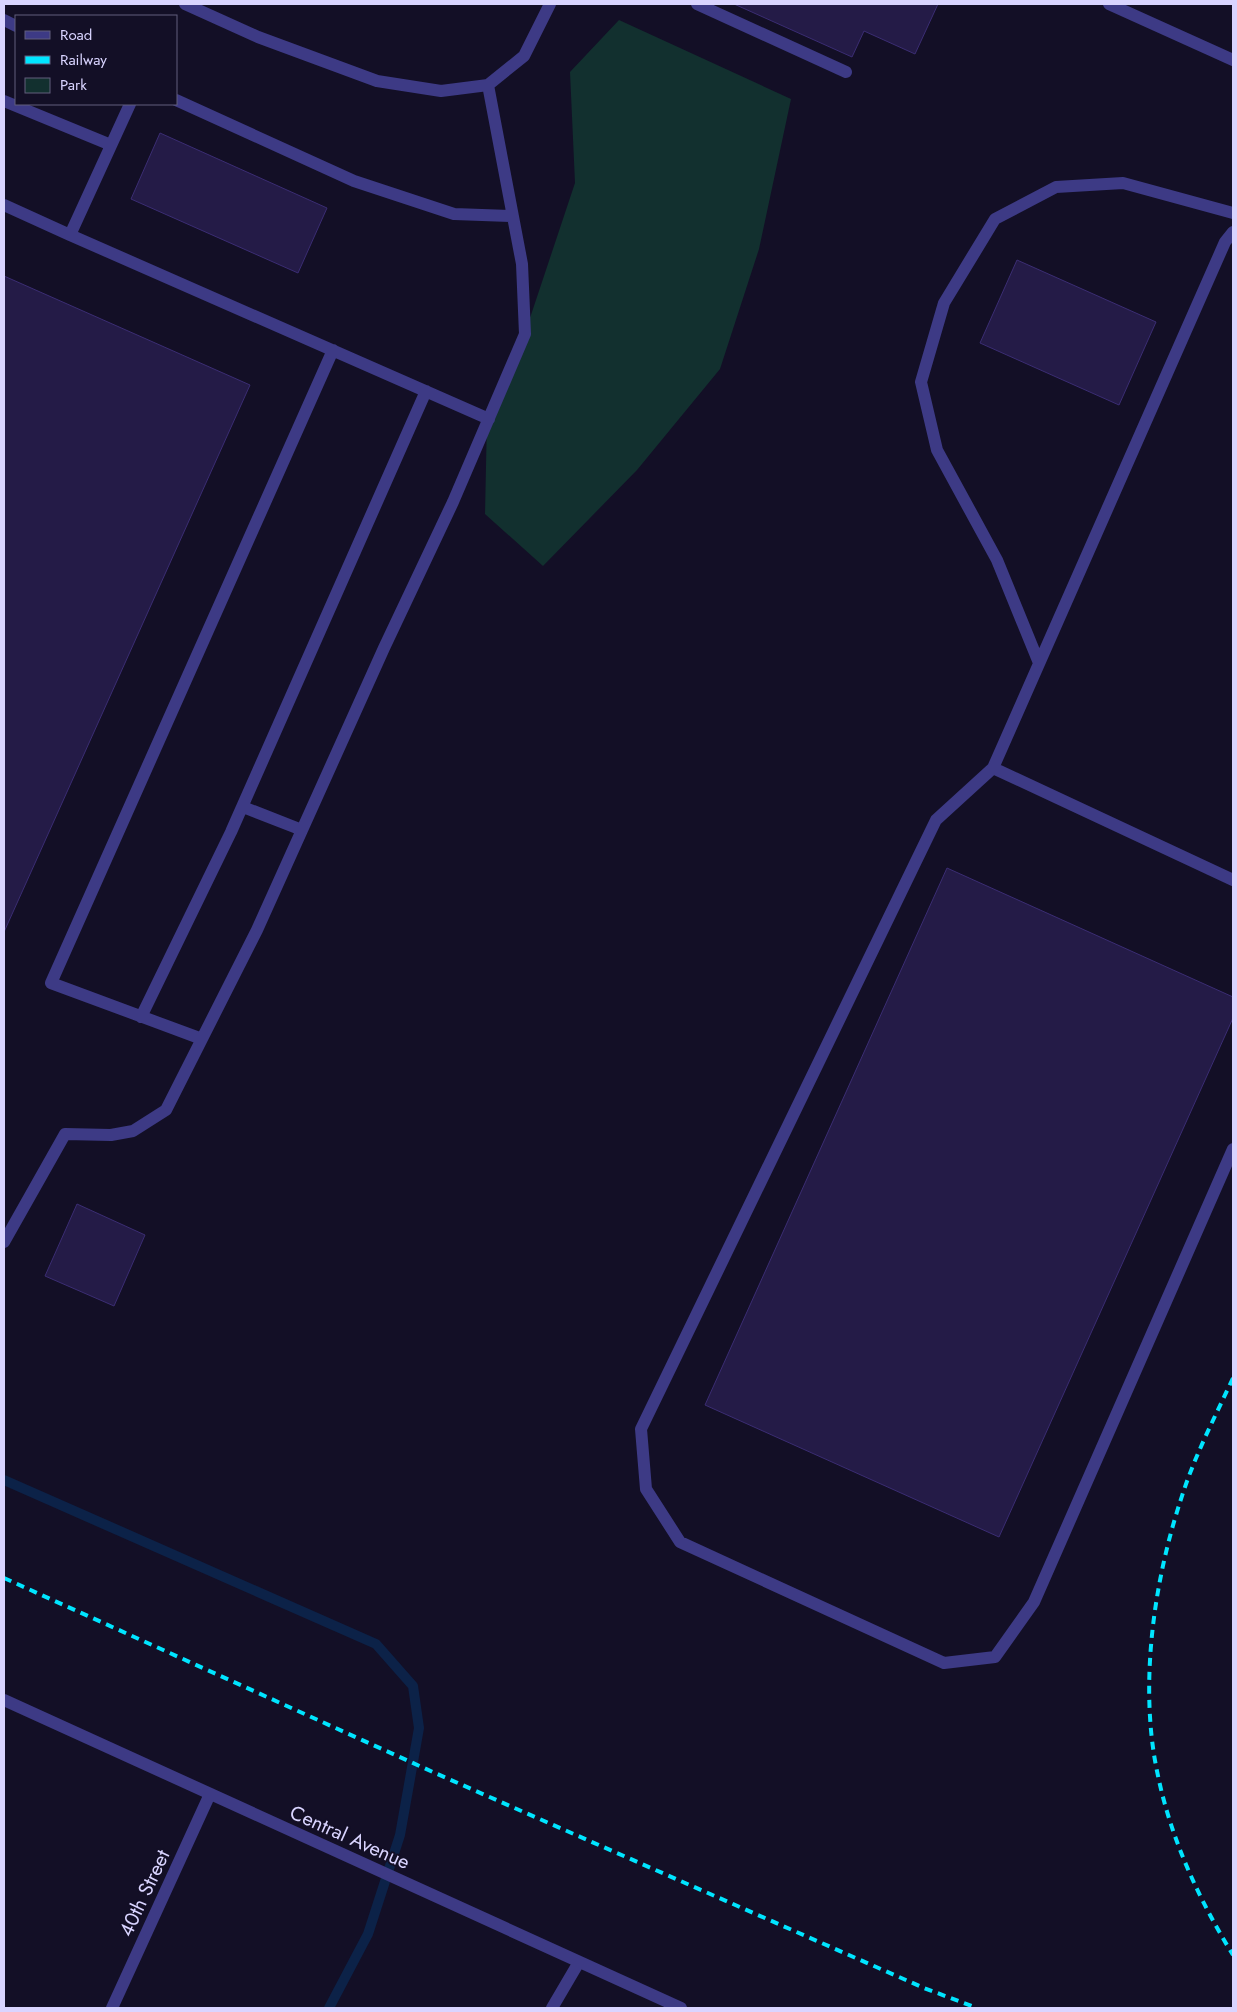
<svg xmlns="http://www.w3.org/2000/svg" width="1237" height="2012" viewBox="0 0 1237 2012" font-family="Jost,sans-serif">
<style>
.green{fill:#12302f}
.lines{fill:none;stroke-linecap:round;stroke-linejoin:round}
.stream{stroke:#0c2248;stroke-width:10}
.building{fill:#241b47;stroke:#3b2d73}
.service{stroke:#3d3a85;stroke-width:12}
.minor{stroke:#3d3a85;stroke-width:12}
.rail{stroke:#00e5ff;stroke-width:4;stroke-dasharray:8 6;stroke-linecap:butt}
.labels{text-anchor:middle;stroke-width:4;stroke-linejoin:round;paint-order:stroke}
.street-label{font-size:20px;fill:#d9d4ff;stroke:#130f26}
</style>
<rect width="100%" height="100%" fill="#130f26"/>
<path class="green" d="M619,20L791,99L759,249L720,369L637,470L543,566L485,514L487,419L531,315L575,183L570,72Z"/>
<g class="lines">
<path class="stream" d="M4,1480L376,1644L413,1686L419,1728L400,1835L368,1934L329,2008"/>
</g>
<path class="building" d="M734,4H938L915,54L864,31L852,57Z
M160,133L327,208L298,273L131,199Z
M1017,260L1156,322L1119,405L980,343Z
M4,276L250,385L4,932Z
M947,868L1233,997V1018L999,1537L705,1405Z
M77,1204L145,1235L114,1306L45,1276Z"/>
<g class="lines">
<path class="service" d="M185,4L258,37L377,81L441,91L488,85L524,56L550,4
M697,4L846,72
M4,20L16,26
M176,100L354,181L454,214L513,216
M4,101L111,145
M4,205L70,235L130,104
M1233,232L1225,242L993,768L936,820L641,1429L646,1489L680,1542L944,1663L995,1657L1034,1602L1233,1149
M70,235L489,419
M1039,663L997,560L937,450L921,382L944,303L995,219L1056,187L1123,183L1233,213
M993,768L1233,880
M243,807L302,830
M141,1017L231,832L426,391
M202,1039L51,983L333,350
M4,1242L65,1134L111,1135L133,1131L166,1110L257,930L384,648L453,502L525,334L522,264L488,85"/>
<path class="minor" d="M1109,4L1233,60
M4,1700L681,2008
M112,2008L210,1794
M552,2008L579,1962"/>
<path class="rail" d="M1233,1378C1215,1417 1195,1455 1182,1496C1154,1580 1139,1684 1157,1771C1170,1837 1198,1898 1233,1955
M4,1578L435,1773L924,1988L977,2008"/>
</g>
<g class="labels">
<g class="street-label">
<text transform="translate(350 1837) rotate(24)" y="7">Central Avenue</text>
<text transform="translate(144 1893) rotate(-65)" y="7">40th Street</text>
</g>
</g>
<rect width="1237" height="2012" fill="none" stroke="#d9d4ff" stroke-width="10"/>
<rect x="15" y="15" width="162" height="90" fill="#130f26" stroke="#625e7d"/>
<rect x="25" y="31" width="25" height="8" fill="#3d3a85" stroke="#625e7d"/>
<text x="60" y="40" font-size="15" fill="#d9d4ff">Road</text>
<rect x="25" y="56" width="25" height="8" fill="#00e5ff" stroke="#625e7d"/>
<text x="60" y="65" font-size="15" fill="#d9d4ff">Railway</text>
<rect x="25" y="78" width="25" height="15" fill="#12302f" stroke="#625e7d"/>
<text x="60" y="90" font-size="15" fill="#d9d4ff">Park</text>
</svg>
